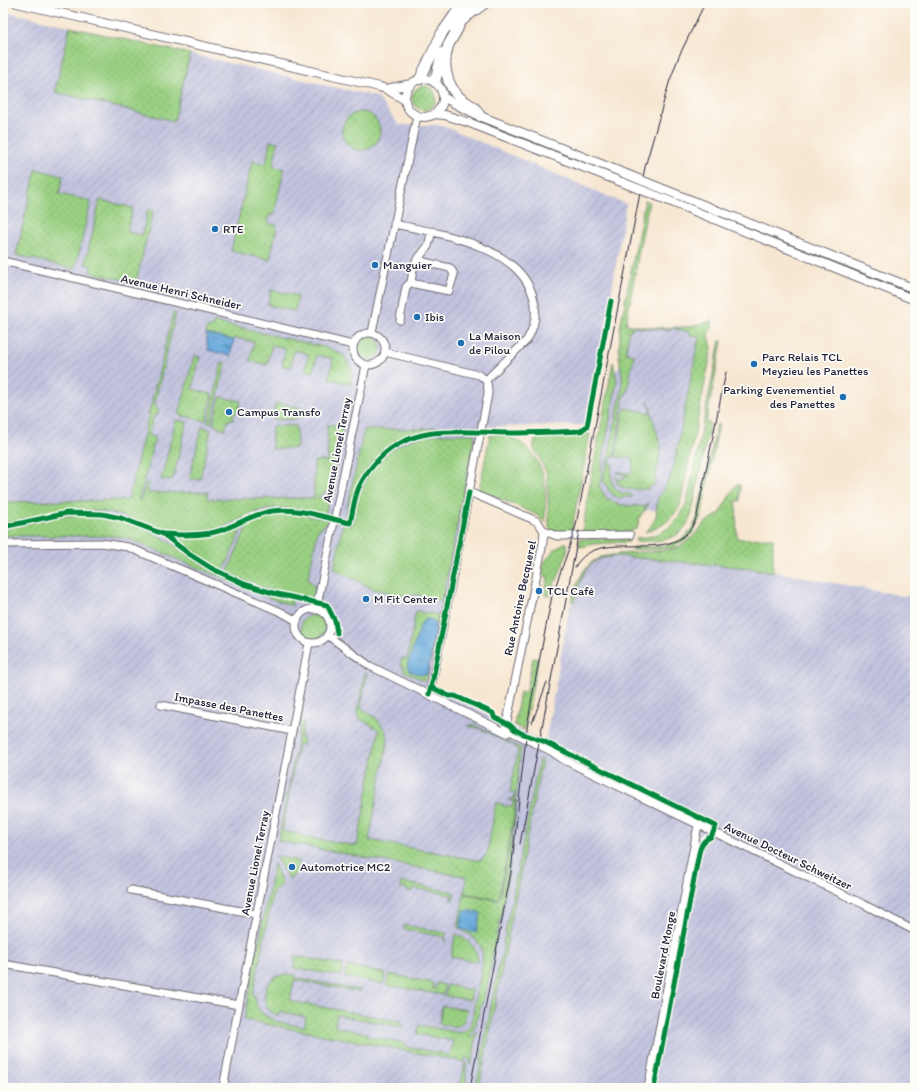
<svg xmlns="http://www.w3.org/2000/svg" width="918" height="1091" viewBox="0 0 918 1091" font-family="Itim,sans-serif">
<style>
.industrial{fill:url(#industrial-furrows)}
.railway{fill:#c1c2dd}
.grass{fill:url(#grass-dots);stroke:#5e795e}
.pitch{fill:#9ad082;stroke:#5e795e}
.water{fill:url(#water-ripples);stroke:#44658a}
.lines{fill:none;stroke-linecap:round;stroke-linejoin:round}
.minor-casing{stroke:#6d6770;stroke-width:9}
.major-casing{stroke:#6d6770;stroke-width:10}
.highway-casing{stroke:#6d6770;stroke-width:12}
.minor{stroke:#fff;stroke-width:7}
.major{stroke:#fff;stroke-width:8}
.highway{stroke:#fff;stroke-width:10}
.tram{stroke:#22223b;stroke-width:1}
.major-bridge-casing{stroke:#6d6770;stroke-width:10;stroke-linecap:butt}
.major-bridge{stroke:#fff;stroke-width:8}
.cycleway-casing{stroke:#fdfcf7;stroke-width:8}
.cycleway{stroke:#00873e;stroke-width:5}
.poi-dot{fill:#1f6fb2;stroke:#fdfcf7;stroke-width:1.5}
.labels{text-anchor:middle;stroke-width:3.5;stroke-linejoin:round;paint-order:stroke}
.poi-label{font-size:12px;fill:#22223b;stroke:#fdfcf7;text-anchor:start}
.street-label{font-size:12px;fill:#22223b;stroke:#fdfcf7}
</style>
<defs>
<pattern id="industrial-furrows" width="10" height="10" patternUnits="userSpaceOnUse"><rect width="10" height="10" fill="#c1c2dd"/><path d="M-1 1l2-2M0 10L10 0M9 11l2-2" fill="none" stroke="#a6a6bf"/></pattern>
<pattern id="grass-dots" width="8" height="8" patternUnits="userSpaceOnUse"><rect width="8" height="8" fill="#9ad082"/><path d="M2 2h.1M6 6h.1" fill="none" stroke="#84b271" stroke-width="1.8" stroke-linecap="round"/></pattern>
<pattern id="water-ripples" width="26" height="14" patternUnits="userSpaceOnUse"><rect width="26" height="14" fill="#66a8da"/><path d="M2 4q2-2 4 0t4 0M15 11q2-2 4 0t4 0" fill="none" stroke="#5488b2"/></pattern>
</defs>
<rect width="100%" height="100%" fill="#fdfcf7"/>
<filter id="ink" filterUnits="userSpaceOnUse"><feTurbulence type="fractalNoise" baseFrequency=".025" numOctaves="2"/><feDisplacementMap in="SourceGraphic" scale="8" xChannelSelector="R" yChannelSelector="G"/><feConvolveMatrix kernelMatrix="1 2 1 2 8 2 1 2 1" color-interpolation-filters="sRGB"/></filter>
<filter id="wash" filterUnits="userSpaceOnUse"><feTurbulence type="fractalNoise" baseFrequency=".012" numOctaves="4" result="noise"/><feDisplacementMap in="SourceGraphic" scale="16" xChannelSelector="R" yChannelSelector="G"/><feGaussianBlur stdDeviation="0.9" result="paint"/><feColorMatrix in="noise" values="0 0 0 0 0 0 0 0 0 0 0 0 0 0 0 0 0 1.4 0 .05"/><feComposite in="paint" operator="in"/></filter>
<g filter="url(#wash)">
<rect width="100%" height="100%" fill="#f7e7d2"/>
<path class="industrial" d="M3,11L377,97L399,125H441L626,204L606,325L584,425L481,427L431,686L545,743L570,606L574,602L580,581L586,570L589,566L601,558L618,556L755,568L903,596L915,594V1088H3Z
M626,324L649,327L694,326L705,324L669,513L645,509L592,510L616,371L620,364Z"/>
<path class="railway" d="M522,749L530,750V755L539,757V760H542L479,1088H460L495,905L499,904L516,817Z"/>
<path class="grass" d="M70,27L190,54L174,121L55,92Z
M412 98a12 12 0 1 1 24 0a12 12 0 1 1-24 0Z
M342 131a19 19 0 1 1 38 0a19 19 0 1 1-38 0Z
M270,141L278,142L273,166L284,169L274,215H269L268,223L277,225L270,260L231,251L252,161L266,164Z
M36,169L63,176L59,194L91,201L75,269L16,255Z
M100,200L133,208L127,232L142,235L148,209L153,211L136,283L90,272L91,266L85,264Z
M645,200L649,202L640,245L626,324C652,329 688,331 712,320V328L708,333L712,348L680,506C671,520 661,528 645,532C652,526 655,521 657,511H656L658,497L663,491L673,470L699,337L690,335V332L672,328L667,330L632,327L631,330H629L626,353L634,355L627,393L624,394L614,457H611L610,464H612C610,481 611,494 631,494L632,497H623L622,499C613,497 608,491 605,482H603L605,469H606L622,388V375L619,356L620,327Z
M173,313H176L155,402V405L159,411L158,415L155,414L154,418L153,417L148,435L155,437L139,500H141L146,482L148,483V493L208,492L207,499L314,498V461H328L327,425H342V429H343L331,490C327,492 320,494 317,498H329L325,516C305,511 285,505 265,510C250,513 237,522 223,527C211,531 199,533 187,533C159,533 140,520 114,514C76,505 40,516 3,525V502L128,500Z
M214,322L328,348L344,355L352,371L351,384L329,379L333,359L317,355L313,372L305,370L308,354L294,350L291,367L282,366L285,348L272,345L267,365L250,361L254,342L235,338L234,340L206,334V328L212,327Z
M357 348a12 12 0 1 1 24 0a12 12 0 1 1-24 0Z
M720,341H722L706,422L710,423L691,516C680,543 661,540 636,542V538C661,538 679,524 687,501Z
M194,356L200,357L192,389L212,394L206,421L179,415Z
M222,362L226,363L211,423L208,422Z
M613,362L617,381L601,468L602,469L601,482L599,483C605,508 627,506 646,506L647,503H648V506L644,508V509H647L642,513L640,517L639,516L638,526L636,529L628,532L582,533L591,478Z
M220,397L241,401L239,409L233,415L234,420L229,419L226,425V430L213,424Z
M648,400L661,448L655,482L653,486H651L648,489C637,489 619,493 616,478L622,480L623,477H629V476L618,473V472L632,473L633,458L616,457L623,413L625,408L651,413Z
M277,403L313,410L312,413H298L297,419L273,420L275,404Z
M176,420L187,422L173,479L161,480Z
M717,424H719L701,516L693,533L684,541L672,548L633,550V547C661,546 686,549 697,518Z
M202,426L211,430L200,479H189Z
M272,426H296L297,448L272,449Z
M476,427V430C457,430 438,429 420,433C395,438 371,459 360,482C354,493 352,508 349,520L345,519L364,430Z
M441,434H475L442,601L412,594L411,597L373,589L344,574L339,572V570L334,569L343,523L352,525C355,511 357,498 362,486C371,465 392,446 413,439C422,436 431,435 441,434Z
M498,434C521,438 538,454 543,476C547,491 545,508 545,523L540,517L533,513L479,490L490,435Z
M541,434H590L571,533L552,531L549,527L547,475L539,456L534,450V443L536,439Z
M736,485H740V501H736L737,539L773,538V572L749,568L618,556C613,557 607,557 602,558C583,564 579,585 574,602H571L576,586L584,570L592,562L601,557L618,554L670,550L679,547L693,537L706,522L719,514Z
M285,512L302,514L331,520L318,530L308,579L315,587L311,599L267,590L227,573L250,519L263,514Z
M82,514C113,516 145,525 171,543C185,552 198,562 212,570C237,584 264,593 292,599V606L264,596L132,540L115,536H3V529L57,516Z
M245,521L223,573L210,566L168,536C199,538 217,535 245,521Z
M580,539H628L629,542L594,544L581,547L579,546Z
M564,543H567V553L557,580L555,581L551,596L545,595L548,576H543V564L553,551Z
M416,611L439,615L427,678L425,681L403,671L404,667L400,665L402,658L407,659Z
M301 627a12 12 0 1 1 24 0a12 12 0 1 1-24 0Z
M533,658L538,659L524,730L514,725L520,692L524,693L527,689Z
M365,673L367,674L361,706C365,713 372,714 377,719C381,724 387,732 388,739L369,840L476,860H481L487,854L496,803L503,804L505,807L507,806H512L513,801L509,800V799L513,800L515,793L510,792L518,751L515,746L478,728L467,726L468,725L471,726L472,724L521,748L514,815L499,896L497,899L464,893L467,877L278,841L301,722H304L301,738L303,740L302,745H298L282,831L303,835L304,837L357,846L379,730L357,717Z
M539,760H542L479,1088H475L481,1065V1059L499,963C503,956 503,944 504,936H506L505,933L511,903L513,899V893Z
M517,800L510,863L498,933H496L497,935C496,942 491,956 492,962L487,988L476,1022L477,1023L470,1035V1038L477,1032L473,1057L471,1064L468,1058L465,1057V1061L467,1064L466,1066V1088H460L465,1062L244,1020L274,863L282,884L273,892L254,989L253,997L255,996C255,1007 262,1016 273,1019V1021L304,1027L306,1017L279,1011L278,1016C276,1014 272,1013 270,1011C260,1001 264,981 278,976C284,974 290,974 296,975V978L360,990L359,992L294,980L290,1001L403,1022L402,1027L337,1015L335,1027L367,1033V1036L404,1043L403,1046L450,1055L453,1041L417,1034L419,1025L461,1033C472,1029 472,1018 474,1008L475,1007L474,1006L480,977L481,975H480C486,948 482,941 458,928L464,894L497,900L500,897L515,816Z
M275,856L299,861L296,874L289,879Z
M401,882L454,892L453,900H451L452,895L413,888L412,892L407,891V889L400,887Z
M404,925L446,933L445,942L444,937L404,929Z
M457,934C468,941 479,948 477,962L451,957L455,936Z
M295,956L343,965L341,976L294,968Z
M347,966L385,973L383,984L345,977Z
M389,974L433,983V989H435L437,983L445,985L443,995L386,985Z
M447,985L472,990L470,1000L445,996Z
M442,1006L467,1010C463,1031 457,1027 439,1024Z"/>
<path class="pitch" d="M271,290L298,296L295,311L268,305Z"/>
<path class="water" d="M206,334L234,340L230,356L208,350Z
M428,619L433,620L436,628L427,674L422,675L409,671L407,666L421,624L424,620Z
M464,910L479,912L481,913L476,933L461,929V921Z"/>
</g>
<g filter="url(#ink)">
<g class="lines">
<g class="minor-casing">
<path id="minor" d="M394,224C438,233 518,245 533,296C538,311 535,326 527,340L486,380
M3,261L353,345
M411,282L415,284L449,291L454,274L450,268L424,262L419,258
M400,320L406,287L411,282L414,264L428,246L432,231
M372,332L417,116
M353 349a16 16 0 1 1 32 0a16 16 0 1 1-32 0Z
M385,352L479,375C488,380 488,385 488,394L433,679L429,694
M469,492L532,519L538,522L544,531L543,543L505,731
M544,531L557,536L630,535
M3,544L102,543L128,547L281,612L297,621
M296 626a17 17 0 1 1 34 0a17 17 0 1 1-34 0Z
M316,610L366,365
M327,635L370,666L507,733
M161,705L292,731
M505,731L512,732L551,751L564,760L863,904L915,931
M131,890L256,914
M3,964L239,1005
M223,1088L309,643
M648,1088L698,825"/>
</g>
<g class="major-casing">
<path id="major" d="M17,3L380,87L386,89L405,100
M405 98a19 19 0 1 1 38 0a19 19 0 1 1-38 0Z
M386,89L411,84
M443,97L463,108L480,116L626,174
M434,114L445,115L470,123L624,183
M658,187L915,289
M657,196L915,300"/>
</g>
<g class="highway-casing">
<path id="highway" d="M459,25C457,32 451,39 448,46C442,64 446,85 460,98C470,106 474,104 480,116
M454,28L467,16L485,3
M420,79L442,33L456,13L469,3
M435,82L442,53"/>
</g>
<use href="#minor" class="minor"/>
<use href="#major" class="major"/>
<use href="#highway" class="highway"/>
<path class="tram" d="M575,567C600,521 679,574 697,515L726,372
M532,723L547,682
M520,844L579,531
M470,1088L511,872L527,728L532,697L552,596L568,551L576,525L645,167L669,83L679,56L705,3"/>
<g class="major-bridge-casing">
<path id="major-bridge" d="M626,174L658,187
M624,183L657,196"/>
</g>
<use href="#major-bridge" class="major-bridge"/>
<g class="cycleway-casing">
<path id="cycleway" d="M3,527L67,513L102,514L121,518L163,534L189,554L211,568L244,584L273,593L327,605L335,621L337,633
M163,534C181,535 198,536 215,532C235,527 251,514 272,511C298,507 325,518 350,523C353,512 354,498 359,487C364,476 372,466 380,458C414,424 461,432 505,433C530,433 556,432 581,431L587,426L611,301
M431,687L449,696H455L493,713L494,717L510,725L514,729L521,733L543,741L716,826L711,837C703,840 701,845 699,853L654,1088
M429,694L433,679L469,492"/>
</g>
<use href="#cycleway" class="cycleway"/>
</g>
</g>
<g class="poi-dot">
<circle cx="215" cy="229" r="4"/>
<circle cx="375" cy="265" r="4"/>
<circle cx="417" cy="317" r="4"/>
<circle cx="461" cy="343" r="4"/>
<circle cx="754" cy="364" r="4"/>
<circle cx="843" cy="397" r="4"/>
<circle cx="229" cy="412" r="4"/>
<circle cx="539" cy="591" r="4"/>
<circle cx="366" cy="599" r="4"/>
<circle cx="292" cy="867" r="4"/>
</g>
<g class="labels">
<g class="poi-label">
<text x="223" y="233">RTE</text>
<text x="383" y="269">Manguier</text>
<text x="425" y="321">Ibis</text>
<text x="469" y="340">La Maison<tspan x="469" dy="14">de Pilou</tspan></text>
<text x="762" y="361">Parc Relais TCL<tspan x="762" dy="14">Meyzieu les Panettes</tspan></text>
<text x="835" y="394" text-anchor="end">Parking Evenementiel<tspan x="835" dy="14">des Panettes</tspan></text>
<text x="237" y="416">Campus Transfo</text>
<text x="547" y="595">TCL Café</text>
<text x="374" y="603">M Fit Center</text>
<text x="300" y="871">Automotrice MC2</text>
</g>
<g class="street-label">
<text transform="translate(181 292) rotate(13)" y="4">Avenue Henri Schneider</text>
<text transform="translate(337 450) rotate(-79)" y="4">Avenue Lionel Terray</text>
<text transform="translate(520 598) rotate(-78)" y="4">Rue Antoine Becquerel</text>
<text transform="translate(229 707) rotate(11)" y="4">Impasse des Panettes</text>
<text transform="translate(788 856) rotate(26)" y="4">Avenue Docteur Schweitzer</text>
<text transform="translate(255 863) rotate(-79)" y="4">Avenue Lionel Terray</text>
<text transform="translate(663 955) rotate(-79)" y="4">Boulevard Monge</text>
</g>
</g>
<rect width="918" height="1091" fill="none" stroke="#fdfcf7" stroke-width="16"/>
</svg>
